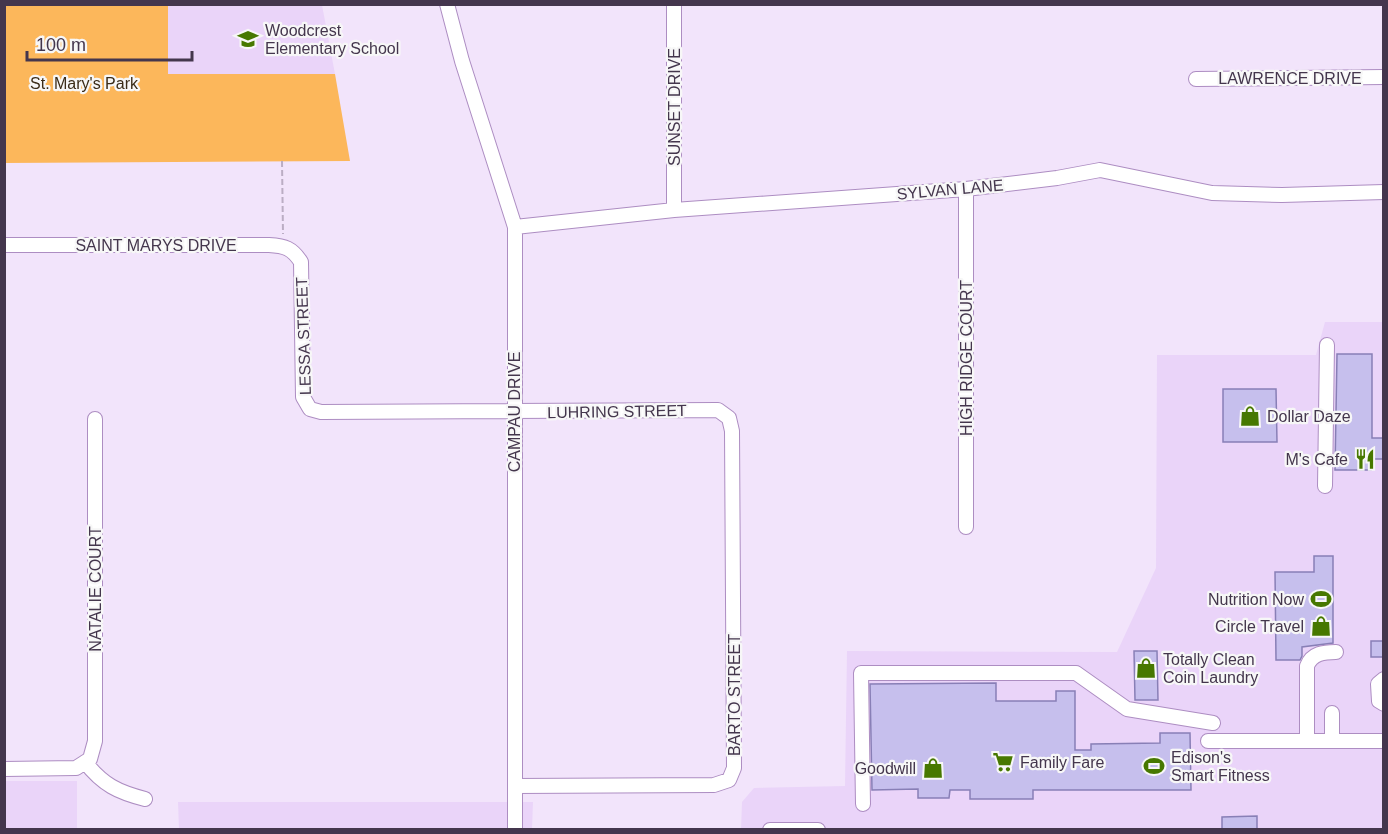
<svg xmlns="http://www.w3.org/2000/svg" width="1388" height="834" viewBox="0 0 1388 834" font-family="Helvetica,sans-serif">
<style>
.built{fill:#ead4f9}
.green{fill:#fcb75b}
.building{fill:#c6bfed;stroke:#887fb6;stroke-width:1.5}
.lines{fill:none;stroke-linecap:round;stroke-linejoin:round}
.minor-casing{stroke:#ad8dc2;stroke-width:16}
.path{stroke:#bbadc4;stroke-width:2;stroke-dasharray:6 3;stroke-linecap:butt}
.minor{stroke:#fff;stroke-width:14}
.labels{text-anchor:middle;stroke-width:4.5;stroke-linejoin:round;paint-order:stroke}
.poi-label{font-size:16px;fill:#44364d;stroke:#f7f7f7;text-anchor:start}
.street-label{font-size:16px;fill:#44364d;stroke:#f7f7f7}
.park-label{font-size:16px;fill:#3b2c18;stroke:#f7f7f7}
</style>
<rect width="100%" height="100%" fill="#f2e4fb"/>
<path class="built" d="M168,5H322L335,74H168Z
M1325,322H1383V829L741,830L742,802L754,788L845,786L847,651L1117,652L1156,568L1157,355H1316Z
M4,781H77V829H5Z
M178,802H533L532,829H179Z"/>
<path class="green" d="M4,5H168V74H335L350,161L5,163Z"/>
<path class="building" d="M1337,354H1372V438H1383V459H1371V470H1335Z
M1223,389H1276L1277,442H1223Z
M1314,556H1333V643L1302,647V656L1300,660H1276L1275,572H1314Z
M1371,641H1383V657H1371Z
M1134,651H1157L1158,700H1135Z
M996,683V701H1056V691H1075V750H1091V744L1160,743V733H1190L1191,790H1033V799H970V790H950L949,798H918V789L872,790L870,684Z
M1257,816V830H1222V817Z"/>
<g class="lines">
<g class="minor-casing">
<path id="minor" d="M447,4L462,61L515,227V830
M674,4V210
M1196,79L1384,77
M966,189V527
M515,227L674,210L966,189L1057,178L1100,170L1212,193L1282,195L1384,192
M4,245H269C285,246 292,248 301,262L303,397L310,409L321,412L718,410L729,418L732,431L734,768L729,780L714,785L515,786
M1325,486L1327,345
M1384,679L1378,684L1379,701L1384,704
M1208,741H1384
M1307,741V666C1312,653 1324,652 1336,652
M1332,741V713
M85,762C103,785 118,792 145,799
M4,769L76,768L90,759L95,741V419
M863,804L861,673H1076L1127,709L1213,723
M770,830H818"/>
</g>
<path class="path" d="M282,161L283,234"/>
<use href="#minor" class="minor"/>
</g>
<defs>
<g id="school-bare" transform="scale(1.62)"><path d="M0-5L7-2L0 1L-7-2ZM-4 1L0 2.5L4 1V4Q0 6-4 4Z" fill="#477800" stroke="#f7f7f7" stroke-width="2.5" paint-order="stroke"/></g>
<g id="shop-bare" transform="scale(1.62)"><path d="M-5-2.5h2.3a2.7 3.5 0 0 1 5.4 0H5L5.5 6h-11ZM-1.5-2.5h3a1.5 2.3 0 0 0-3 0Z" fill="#477800" stroke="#f7f7f7" stroke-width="2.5" paint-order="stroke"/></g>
<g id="restaurant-bare" transform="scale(1.62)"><path d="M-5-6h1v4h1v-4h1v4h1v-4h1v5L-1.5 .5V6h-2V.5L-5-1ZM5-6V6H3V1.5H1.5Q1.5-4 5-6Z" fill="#477800" stroke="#f7f7f7" stroke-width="2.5" paint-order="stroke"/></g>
<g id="stadium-bare" transform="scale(1.62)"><path d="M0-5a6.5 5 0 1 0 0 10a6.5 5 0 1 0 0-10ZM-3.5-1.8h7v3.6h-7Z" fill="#477800" stroke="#f7f7f7" stroke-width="2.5" paint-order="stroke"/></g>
<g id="supermarket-bare" transform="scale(1.62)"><path d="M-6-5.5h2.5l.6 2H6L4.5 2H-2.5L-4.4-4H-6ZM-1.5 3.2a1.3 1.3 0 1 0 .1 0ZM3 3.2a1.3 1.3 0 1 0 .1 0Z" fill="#477800" stroke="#f7f7f7" stroke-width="2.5" paint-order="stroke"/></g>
</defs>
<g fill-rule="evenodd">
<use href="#school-bare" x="248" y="39"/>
<use href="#shop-bare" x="1250" y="416"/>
<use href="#restaurant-bare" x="1365" y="459"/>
<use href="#stadium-bare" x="1321" y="599"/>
<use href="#shop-bare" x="1321" y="626"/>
<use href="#shop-bare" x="1146" y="668"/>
<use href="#supermarket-bare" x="1003" y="762"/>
<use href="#stadium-bare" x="1154" y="766"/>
<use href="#shop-bare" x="933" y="768"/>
</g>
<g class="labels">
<g class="poi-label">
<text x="265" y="36">Woodcrest<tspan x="265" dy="18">Elementary School</tspan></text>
<text x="1267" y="422">Dollar Daze</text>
<text x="1348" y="465" text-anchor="end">M's Cafe</text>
<text x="1304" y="605" text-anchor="end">Nutrition Now</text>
<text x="1304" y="632" text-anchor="end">Circle Travel</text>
<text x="1163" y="665">Totally Clean<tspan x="1163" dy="18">Coin Laundry</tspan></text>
<text x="1171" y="763">Edison's<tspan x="1171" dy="18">Smart Fitness</tspan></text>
<text x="1020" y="768">Family Fare</text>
<text x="916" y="774" text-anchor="end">Goodwill</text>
</g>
<g class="street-label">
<text x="1290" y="84">LAWRENCE DRIVE</text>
<text transform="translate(674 107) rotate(-90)" y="6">SUNSET DRIVE</text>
<text transform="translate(950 189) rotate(-5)" y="6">SYLVAN LANE</text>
<text x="156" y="251">SAINT MARYS DRIVE</text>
<text transform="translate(303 336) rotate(-92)" y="6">LESSA STREET</text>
<text transform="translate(966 358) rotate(-90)" y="6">HIGH RIDGE COURT</text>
<text transform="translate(617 411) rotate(-1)" y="6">LUHRING STREET</text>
<text transform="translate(514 412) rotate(-90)" y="6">CAMPAU DRIVE</text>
<text transform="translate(95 589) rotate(-90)" y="6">NATALIE COURT</text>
<text transform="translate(734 695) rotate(-90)" y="6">BARTO STREET</text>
</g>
<g class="park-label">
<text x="84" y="89">St. Mary's Park</text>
</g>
</g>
<rect width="1388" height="834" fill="none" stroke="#44364d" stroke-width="12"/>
<path d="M27 51v9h165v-9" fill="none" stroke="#44364d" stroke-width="3"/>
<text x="36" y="51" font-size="18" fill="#44364d" stroke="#f7f7f7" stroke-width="4.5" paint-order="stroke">100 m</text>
</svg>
